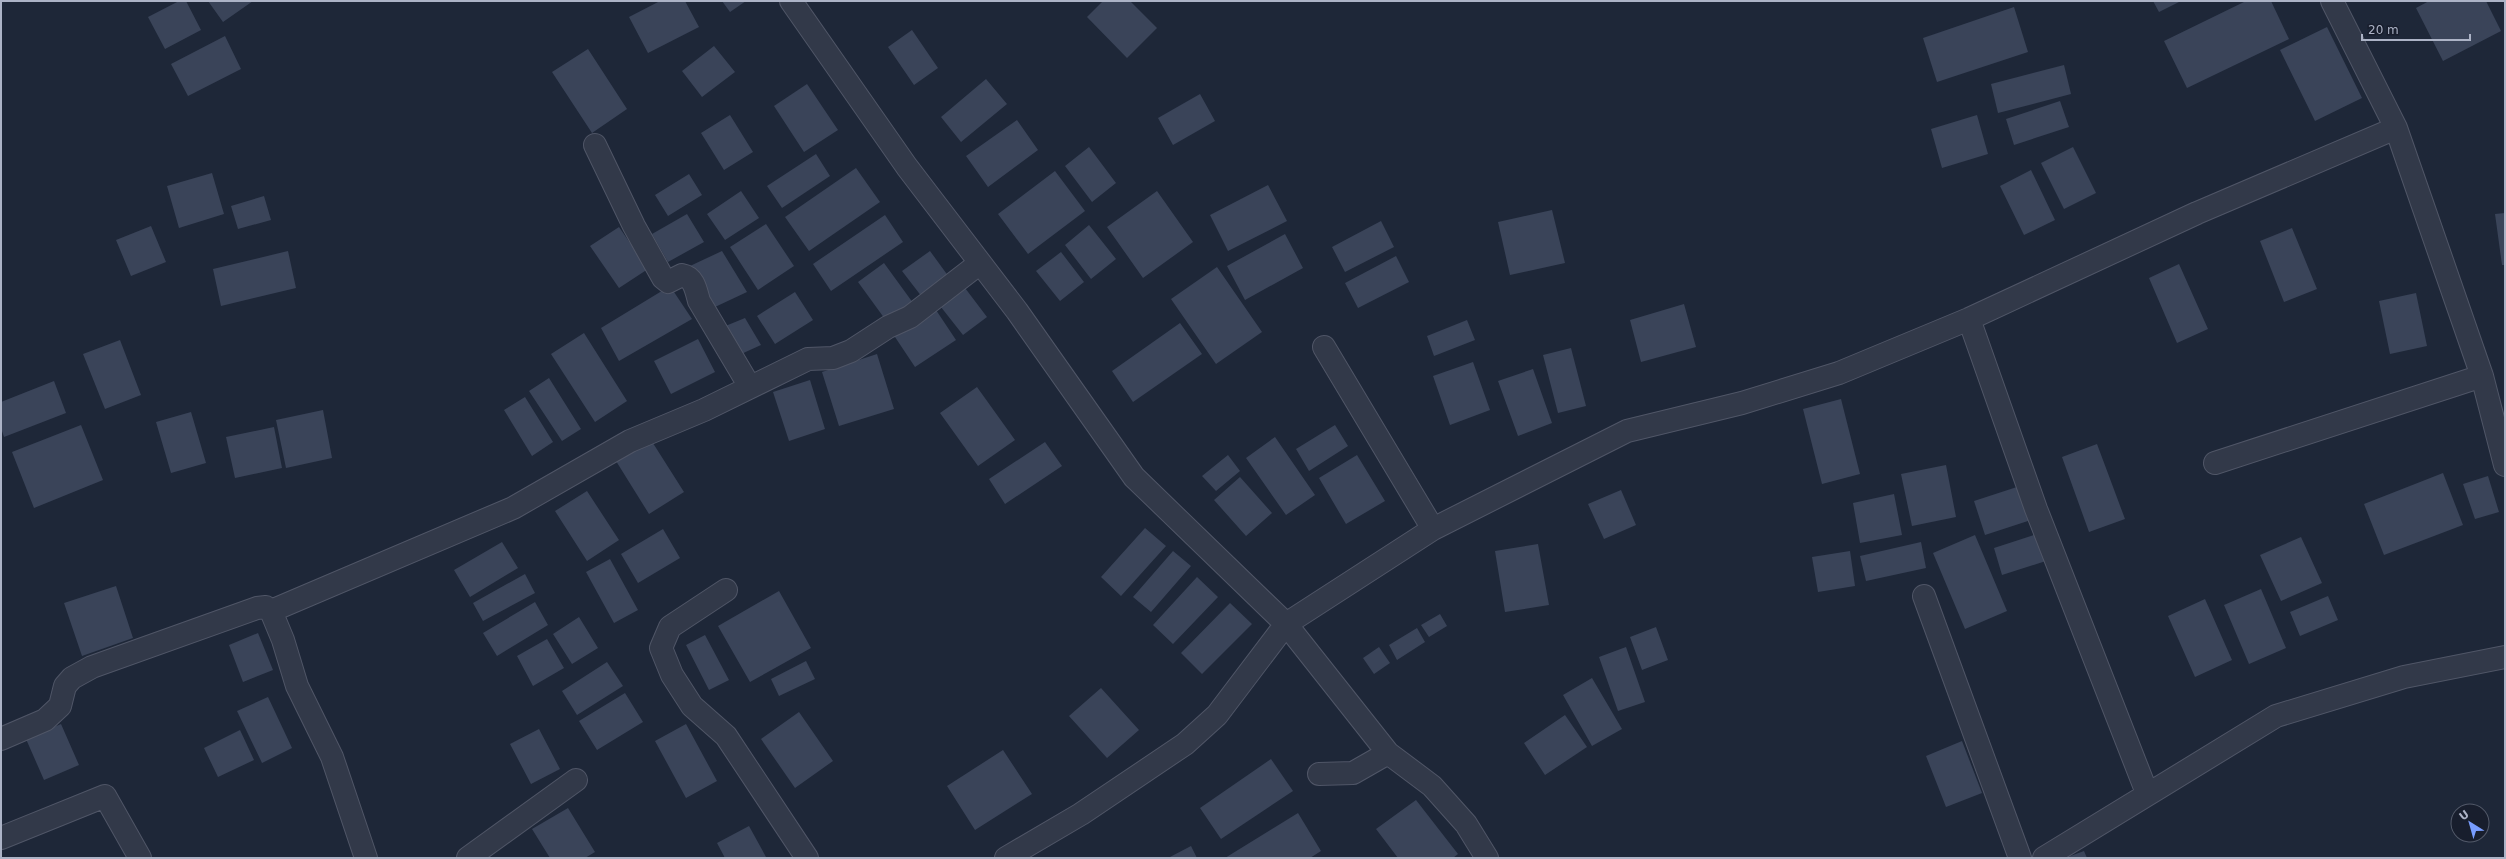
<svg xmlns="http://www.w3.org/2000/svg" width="2506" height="859" viewBox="0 0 2506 859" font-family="'DejaVu Sans',sans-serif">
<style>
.building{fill:#3a4459}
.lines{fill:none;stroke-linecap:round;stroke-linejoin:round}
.minor-casing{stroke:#505667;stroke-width:24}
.minor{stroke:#323949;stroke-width:22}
</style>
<rect width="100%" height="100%" fill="#1e2738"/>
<path class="building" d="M179,1H186L201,30L165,49L148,17Z
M208,1H253L223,22Z
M660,1H685L699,27L648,53L629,17Z
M722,1H746L730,12Z
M1103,1H1130L1157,28L1127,58L1087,17Z
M2153,1H2181L2159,12Z
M2246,1H2271L2289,39L2187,88L2164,41Z
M2429,1H2486L2501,31L2443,61L2416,8Z
M2014,7L2028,52L1937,82L1923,38Z
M2327,27L2362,98L2315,121L2280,50Z
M912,30L938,68L914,85L888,47Z
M225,36L241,69L188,96L171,64Z
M714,46L735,72L702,97L682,71Z
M588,49L627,109L592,133L552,72Z
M2064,65L2071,94L1998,113L1991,84Z
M986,79L1007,104L961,142L941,117Z
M807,84L838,130L804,152L774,106Z
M1200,94L1215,121L1173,145L1158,118Z
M2060,101L2069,127L2014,145L2006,119Z
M730,115L753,152L724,170L701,133Z
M1977,115L1988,154L1942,168L1931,129Z
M1017,120L1038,150L988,187L966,156Z
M1089,147L1116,183L1092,202L1065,166Z
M2073,147L2096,193L2064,209L2041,163Z
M816,154L830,176L782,208L767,186Z
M856,168L880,202L809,251L785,217Z
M2031,170L2055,220L2024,235L2000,186Z
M1055,171L1085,211L1028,254L998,214Z
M212,173L224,214L179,228L167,186Z
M689,174L702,195L668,216L655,195Z
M1268,185L1287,221L1228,251L1210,215Z
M741,191L759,218L725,240L707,214Z
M1157,191L1193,242L1143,278L1107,227Z
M264,196L271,220L238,229L231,206Z
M1552,210L1565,263L1510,275L1498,222Z
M2505,213V265H2502L2495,214Z
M687,214L704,242L668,262L652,234Z
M885,215L903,242L831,291L813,264Z
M1381,221L1394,247L1345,272L1332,247Z
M766,224L794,266L758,290L730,247Z
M1089,225L1116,259L1091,279L1065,245Z
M151,226L166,262L131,276L116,240Z
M619,227L648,269L619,288L590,246Z
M2292,228L2317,289L2284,302L2260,241Z
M1285,234L1303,268L1245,300L1227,266Z
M288,251L296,288L221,306L213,269Z
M722,251L747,292L715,307L690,266Z
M930,251L949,277L922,297L902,271Z
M1061,252L1084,282L1060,301L1036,271Z
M1396,256L1409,282L1358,308L1345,283Z
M884,263L916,307L890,326L858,282Z
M2179,264L2208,329L2177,343L2149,278Z
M1217,267L1262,332L1216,364L1171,299Z
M962,284L987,317L963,335L937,302Z
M670,286L692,319L619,361L601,328Z
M795,292L813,320L775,344L757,316Z
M2416,293L2427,346L2390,354L2379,301Z
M1684,304L1696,347L1641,362L1630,320Z
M934,307L956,340L915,367L893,334Z
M745,318L761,345L739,355L723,327Z
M1467,320L1475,340L1434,356L1427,336Z
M1180,323L1202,354L1133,402L1112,371Z
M584,333L627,401L595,422L551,354Z
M698,339L715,372L671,394L654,361Z
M120,340L141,395L105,409L83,354Z
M1571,348L1586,406L1558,413L1543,355Z
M877,354L894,409L839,426L822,372Z
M1473,362L1490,410L1450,425L1433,376Z
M1533,369L1552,423L1518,436L1498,381Z
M549,378L581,429L562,441L529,391Z
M810,380L825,429L789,441L773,392Z
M54,381L66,413L4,437L1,428V402Z
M977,387L1015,440L978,466L940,413Z
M525,397L553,442L532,456L504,410Z
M1841,399L1860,474L1822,484L1803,409Z
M323,410L332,458L286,468L276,420Z
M191,412L206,463L171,473L156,422Z
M81,425L103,480L34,508L12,452Z
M1335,425L1348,446L1309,471L1296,449Z
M274,427L282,468L235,478L226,437Z
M1275,437L1315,495L1286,515L1246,458Z
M651,440L684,492L649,514L616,461Z
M1045,442L1062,466L1005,504L989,479Z
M2097,444L2125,519L2089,532L2062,457Z
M1228,455L1240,471L1216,491L1202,476Z
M1357,455L1385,501L1346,524L1319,478Z
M1946,465L1956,517L1912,526L1901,474Z
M2443,473L2463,525L2384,555L2364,504Z
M2488,476L2499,512L2475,519L2463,484Z
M1240,477L1272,513L1246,536L1214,500Z
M2020,486L2031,520L1985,535L1974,501Z
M1621,490L1636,525L1604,539L1588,504Z
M587,491L619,540L587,561L555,511Z
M1894,494L1902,535L1860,543L1853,503Z
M1145,528L1166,546L1121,596L1101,577Z
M663,529L680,558L638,583L621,554Z
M2040,533L2049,560L2002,575L1994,548Z
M1975,535L2007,611L1965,629L1933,553Z
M2301,537L2322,583L2281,601L2260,555Z
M502,542L518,568L470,597L454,570Z
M1921,542L1926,568L1866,581L1860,556Z
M1538,544L1549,605L1505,612L1495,551Z
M1173,551L1191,566L1151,612L1133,597Z
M1850,551L1855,586L1818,592L1812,557Z
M610,559L638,610L614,623L586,572Z
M525,574L535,593L483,621L473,603Z
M1197,577L1218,597L1173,644L1153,625Z
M116,586L133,638L82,656L64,603Z
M2261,589L2286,648L2249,664L2224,605Z
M779,591L811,648L750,682L718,626Z
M2328,596L2338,620L2300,636L2290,612Z
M2205,599L2232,660L2195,677L2168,616Z
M535,602L548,625L497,656L483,633Z
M1230,603L1252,624L1202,674L1181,653Z
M1440,614L1447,626L1429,637L1421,625Z
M579,617L598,648L572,664L553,634Z
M1656,627L1668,660L1642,670L1630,637Z
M1417,628L1425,642L1397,660L1389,645Z
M258,633L273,670L243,682L229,645Z
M705,635L729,680L709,690L686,645Z
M547,639L564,668L533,686L517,656Z
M1379,647L1390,663L1374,674L1363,658Z
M1626,647L1645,702L1618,711L1599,657Z
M806,661L815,679L779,696L771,679Z
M607,662L623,686L577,715L562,691Z
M1592,678L1622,729L1592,746L1563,695Z
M1101,688L1139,730L1107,758L1069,716Z
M625,693L643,722L597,750L579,721Z
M268,697L292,748L262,763L237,711Z
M799,712L833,761L795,788L761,739Z
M1565,715L1587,747L1545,775L1524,743Z
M61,724L79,765L44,780L26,739Z
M686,724L717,781L686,798L655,741Z
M539,729L560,769L531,784L510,744Z
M240,730L254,760L218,777L204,748Z
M1962,741L1982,793L1946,807L1926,756Z
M1003,750L1032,794L975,830L947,786Z
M1271,759L1293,791L1221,839L1200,808Z
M1416,800L1458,854L1453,858H1398L1376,829Z
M568,808L595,852L585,858H550L532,829Z
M1298,813L1321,851L1310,858H1225Z
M749,826L766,857L725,858L717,843Z
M1191,846L1197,858H1168Z
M2084,851L2087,858H2065Z"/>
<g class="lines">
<g class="minor-casing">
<path id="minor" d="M791,1L907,167L1017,311L1134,477L1286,624L1388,753L1432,786L1466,824L1487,858
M2332,1L2396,128L2482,376L2505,465
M595,145L634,226L663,278L668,282L682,275C694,277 696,290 699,301L750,387
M1969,319L2036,509L2147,793
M1324,347L1433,529
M2215,463L2482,376
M726,590L670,627L661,648L672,675L692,706L726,736L807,858
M1924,596L2020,858
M271,611L513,508L630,441L704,410L808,359L833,358L851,351L888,327L910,317L980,263
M1,739L45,720L60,706L65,686L72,678L92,667L257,608L266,607L271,611L283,640L297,686L332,757L366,858
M1319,774L1353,773L1388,753
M1,838L105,796L140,858
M468,858L576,780
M1006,858L1081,814L1185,744L1217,715L1286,624L1433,529L1627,431L1742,403L1839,373L1969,319L2197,213L2396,128
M2044,858L2276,716L2404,677L2505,657"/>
</g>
<use href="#minor" class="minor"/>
</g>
<rect width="2506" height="859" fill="none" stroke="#acb3c6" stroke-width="4"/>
<g transform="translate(2470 823) rotate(323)"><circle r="19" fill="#181e2d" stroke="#535a6a"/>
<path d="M0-3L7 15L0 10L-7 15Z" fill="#789dff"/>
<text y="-6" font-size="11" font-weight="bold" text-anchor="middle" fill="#acb3c6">U</text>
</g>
<path d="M2362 34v6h108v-6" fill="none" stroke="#acb3c6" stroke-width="2"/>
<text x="2368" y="34" font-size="12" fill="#acb3c6" stroke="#181e2d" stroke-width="3" paint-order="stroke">20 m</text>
</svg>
